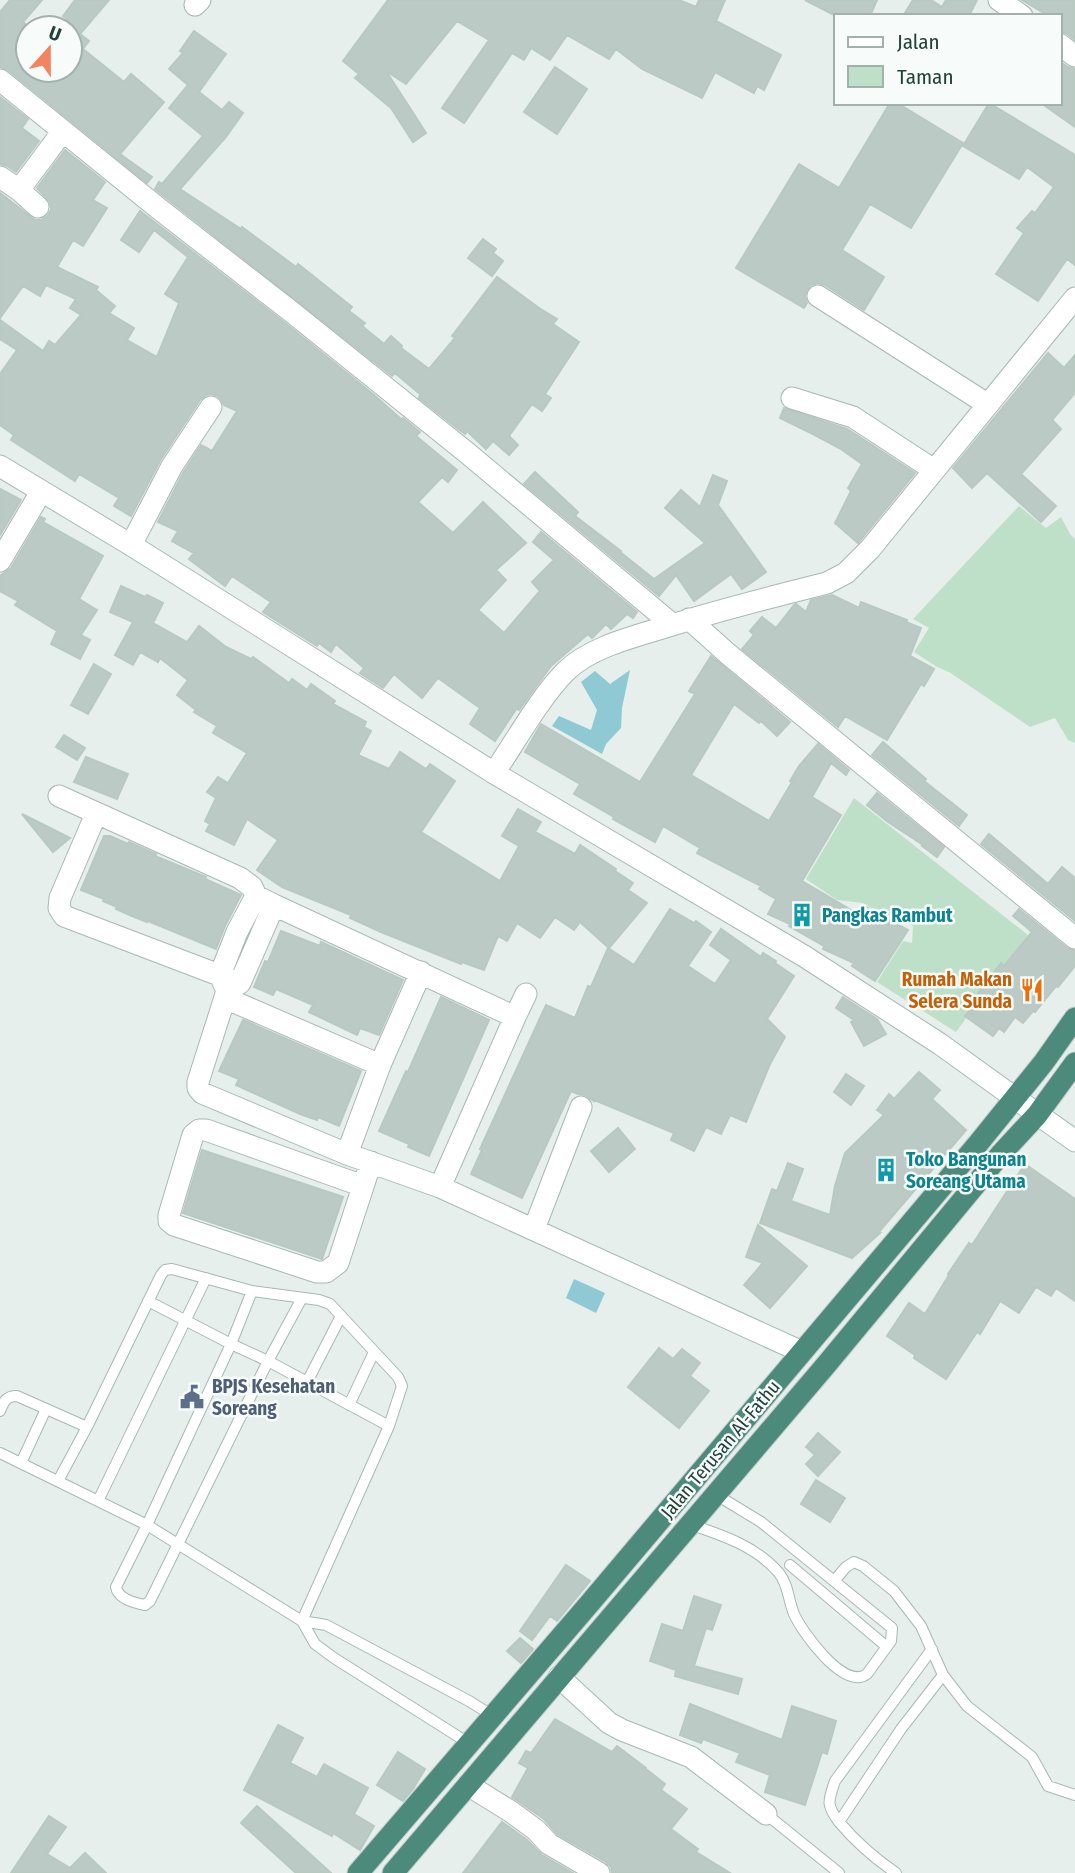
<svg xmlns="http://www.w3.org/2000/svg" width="1075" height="1873" viewBox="0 0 1075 1873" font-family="'Fira Sans Condensed',sans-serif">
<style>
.green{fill:#bfe0c8}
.water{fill:#8ec9d4}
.building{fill:#bbcac4;stroke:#b8c9c2;stroke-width:2}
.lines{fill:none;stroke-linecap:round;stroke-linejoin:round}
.service-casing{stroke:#a8b8b2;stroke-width:12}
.minor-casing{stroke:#a8b8b2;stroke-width:23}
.tertiary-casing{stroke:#a8b8b2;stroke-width:23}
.secondary-casing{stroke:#a4bbb3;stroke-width:23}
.trunk-casing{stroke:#c2cac8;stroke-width:23}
.service{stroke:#fff;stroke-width:10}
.minor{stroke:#fff;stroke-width:21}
.tertiary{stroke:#fff;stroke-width:21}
.secondary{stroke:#fff;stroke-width:21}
.trunk{stroke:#4c8a7c;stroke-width:21}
.labels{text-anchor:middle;stroke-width:5;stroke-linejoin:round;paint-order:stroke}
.culture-label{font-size:19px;font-weight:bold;fill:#0d838f;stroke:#f7fbf9;text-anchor:start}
.food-label{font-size:19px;font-weight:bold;fill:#c56008;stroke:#f7fbf9;text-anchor:end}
.service-label{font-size:19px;font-weight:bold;fill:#4e5e75;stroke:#f7fbf9;text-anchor:start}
.street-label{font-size:19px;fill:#24423a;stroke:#f7fbf9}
</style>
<rect width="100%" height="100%" fill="#e6efeb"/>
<path class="green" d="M1019,506L1046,528L1061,517L1070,534L1075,539V743L1068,740L1055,718L1030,727L949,672L937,667L914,652L929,628L913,619Z
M854,798L1028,935L956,1032L877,982L903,941L912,943L913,926L905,921L899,923L863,903L837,900L806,879Z"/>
<path class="water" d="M630,670L622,708L621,728L606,744L602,754L552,726L559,716L591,730L597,710L581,682L595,671L610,684Z
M574,1279L605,1293L596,1313L566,1298Z"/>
<path class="building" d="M10,0H42L23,22L28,26V73L30,70H70V28H62L68,20L63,16L75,0H109L80,34L89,41L83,49L124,82L131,74L164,102L120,154L152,177L147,183L8,70L0,67V12Z
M388,0H679L696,7L699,0H725L716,21L781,55L764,90L757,86L754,93L715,72L702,98L642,69L616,49L609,59L567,35L550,60L531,48L524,60L512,53L464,123L442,108L489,40L457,21L406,84L386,71L426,133L413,142L391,108L355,78L359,74L343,61Z
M805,0H877L870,16H836Z
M913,0H931L942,7L946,0H977L969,16H903Z
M1022,0H1075V40L1066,33L1059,31V16H1049Z
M194,31L226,54L199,92L222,110L229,102L243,113L226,137L180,189L241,229L242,227L296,267L298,264L352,307L349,311L365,323L362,326L384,344L391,336L402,346L401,348L429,369L455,338L452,336L497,277L539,308L557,319L553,324L579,342L545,394L551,398L542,411L532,404L509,436L518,445L509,455L493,441L486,449L467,431L465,434L457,428L419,398L420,394L395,373L392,376L155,189L159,182L162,184L203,136L169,108L188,85L169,69L183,53L180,51Z
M1059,61L1068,67L1075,69V127L1041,103H1059Z
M555,67L587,89L557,134L524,112Z
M0,97L28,119L22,128L39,141L16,172L7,166L0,164Z
M890,103H897L963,143L911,228L870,204L842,250L884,277L864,310L825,285L818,283L811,285L807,290L805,296L807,303L804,308L736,268L799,164L839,188Z
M989,103L1075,155V265L1067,259L1038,301L996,274L1024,233L1017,228L1032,211L1035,213L1054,187L1027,167L1019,179L963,146Z
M65,150L105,182L93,200L107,208L83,246L73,240L57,267L98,287L96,290L115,306L109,313L134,328L127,340L157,357L179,303L165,294L188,257L154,230L139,252L121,240L140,211L285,323L374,395L402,420L403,418L420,432L416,436L457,470L448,482L442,477L418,502L453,533L483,502L526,543L496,570L506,580L478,610L504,633L540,591L532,582L554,560L533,542L541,532L637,612L633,618L627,614L611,629L606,624L592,638L588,634L551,666L519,710L517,708L495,741L470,724L480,708L438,678L422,698L394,674L383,688L360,673L364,668L336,644L331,652L319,643L317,646L263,612L271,602L232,576L225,586L189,559L194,553L172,541L178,531L158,522L183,473L201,445L212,451L237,411L224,405L222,401L218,396L211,394L206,395L200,400L161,459L131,516L114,506L119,498L79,474L75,481L11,440L14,435L0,425V374L17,350L0,339V320L43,351L49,341L55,345L81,315L70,308L76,299L46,285L40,296L23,286L0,318V193L35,220H41L47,216L51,210L50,202L37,188Z
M483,239L496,249L493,253L503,261L492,276L468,258Z
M1048,353L1064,368L1075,355V393L1052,420L1061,429L1021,474L1056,506L1041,522L987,473L972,488L953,468Z
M784,408L847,429L915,473L858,543L835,523L851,491L848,488L862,464L841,449L813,434L780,418Z
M535,472L578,512L575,516L621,551L620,552L654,579L705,543L665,508L681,490L700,507L713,475L727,481L718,505L766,572L742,589L731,574L694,601L676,575L659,596L524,484Z
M0,489L21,500L0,535Z
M41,517L45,519L43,522L103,556L79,599L97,610L81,635L90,640L80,659L51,644L57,631L15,605L18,601L0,591V576L11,568Z
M121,586L145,597L147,595L163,603L153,623L187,642L199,626L226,647L251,659L253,657L289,683L292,679L307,690L311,684L335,701L333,704L366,722L364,727L371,731L358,755L389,769L400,752L426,769L430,764L455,781L421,832L500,881L519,846L502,836L518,809L541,822L535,832L575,854L580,845L616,869L615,871L633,883L628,890L647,903L609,948L580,922L574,930L555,917L540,938L517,923L507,941L498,936L484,970L462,962L461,964L381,932L350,918L351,915L282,887L257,870L278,840L247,819L234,845L206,831L210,824L205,821L216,798L207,792L218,777L228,783L247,753L213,733L217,726L194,712L196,710L177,695L188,680L160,658L158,662L140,652L133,665L115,655L133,622L110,612Z
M832,595L859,608L861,602L907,620L906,622L921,628L910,656L934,669L924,686L921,684L887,740L845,716L838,727L742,649L754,635L750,631L762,617L776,628L794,605L796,604L806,612L811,600Z
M711,656L790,722L777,736L761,721L759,723L734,704L691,775L769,821L792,782L790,781L799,766L818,744L849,770L846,775L831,763L812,797L841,815L802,881L858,914L863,905L908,930L875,981L852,966L854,963L823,949L824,946L789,926L790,924L768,914L776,899L759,889L761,886L697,853L700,848L663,826L655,842L613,819L614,817L574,794L580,784L525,752L541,724L640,782L695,694L689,691Z
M94,664L111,674L88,714L71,705Z
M64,735L85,748L77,760L56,747Z
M883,742L926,779L924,781L967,815L959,826L872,755Z
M86,757L128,774L117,799L74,782Z
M877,793L944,847L937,857L922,846L923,845L888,822L867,805Z
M22,814L70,838L53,852Z
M989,834L1048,884L1062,867L1075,878V921L981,844Z
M104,836H110L128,844L129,842L156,854L155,856L206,877L205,879L241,895L225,926L216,949L148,921L147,922L132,916L116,909L117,907L103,901L104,899L81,890Z
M670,909L694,923L696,921L711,932L688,966L715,984L731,960L710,945L721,929L761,957L763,953L776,961L775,963L794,976L767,1019L785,1037L770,1064L746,1122L730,1115L721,1134L706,1127L694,1151L671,1140L674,1133L592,1099L595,1102L586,1095L578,1094L571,1091L522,1198L471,1174L482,1150L480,1149L546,1005L575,1018L588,986L591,987L608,948L634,965Z
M1019,909L1067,948L1075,951V966L1058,987L1056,986L1035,1012L1033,1011L1023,1023L1015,1017L1004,1032L999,1028L993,1036L965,1016L974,1005L971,1003L1001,963L1004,966L1032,932L1013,916Z
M281,931L320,946L321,942L403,980L379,1035L360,1028L357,1035L309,1012L313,1005L276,989L273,995L254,987L265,961L268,962Z
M441,997L489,1020L429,1156L408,1147L409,1144L379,1131L406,1071L408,1072Z
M843,997L877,1019L886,1034L864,1046L851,1022L854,1020L836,1008Z
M243,1020L361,1071L339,1126L318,1117L317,1120L300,1114L236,1085L239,1079L219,1071Z
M919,1072L940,1090L932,1099L966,1130L878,1233H880L852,1258L760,1223L772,1189L777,1191L788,1163L803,1169L791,1201L830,1215L835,1186L845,1153L884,1115L877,1110L889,1094L894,1099Z
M846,1074L864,1086L851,1105L834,1092Z
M618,1128L635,1149L609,1172L591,1151Z
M202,1150L343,1197L322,1259L183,1213Z
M1025,1164L1075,1199V1301L1056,1288L1051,1296L1036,1287L1019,1313L1000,1301L980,1334L977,1332L946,1379L914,1358L915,1355L887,1336L909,1303L925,1314L949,1275L948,1274L969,1243L972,1245Z
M758,1225L807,1266L770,1308L744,1285L763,1263L746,1257Z
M659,1348L673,1359L682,1349L700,1363L690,1376L709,1391L679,1428L628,1387Z
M818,1433L840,1452L818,1476L806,1464L815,1455L806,1447Z
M816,1480L845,1498L830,1522L801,1504Z
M566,1565L590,1581L557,1621L550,1616L532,1640L520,1631Z
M694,1596L721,1605L712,1630L706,1628L694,1666L742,1679L738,1694L675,1676L676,1670L650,1661L662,1624L683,1631Z
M520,1638L533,1649L521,1663L507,1651Z
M690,1704L782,1740L792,1706L836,1721L827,1754L822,1752L805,1805L765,1792L770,1775L736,1762L740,1753L703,1739L701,1743L680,1735Z
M555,1719L612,1752L617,1746L646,1768V1769L665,1784L661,1790L687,1809L671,1829L698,1849L696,1852L730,1873H612L611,1867L606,1862L557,1834L544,1819L512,1797L528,1768L519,1763L526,1751L531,1753Z
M278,1725L303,1738L290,1763L317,1777L324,1764L368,1788L354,1814L374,1826L360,1850L333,1833L332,1836L244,1790Z
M398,1752L425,1769L413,1789L403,1801L377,1785Z
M257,1806L331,1873H296L241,1823Z
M49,1816L66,1827L47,1854L70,1868L85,1853L106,1873H11Z
M502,1822L527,1840L542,1855L573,1873H463Z"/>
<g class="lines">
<g class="service-casing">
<path id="service" d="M148,1301L231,1344L252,1291L319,1300L330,1304L398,1377L402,1386L389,1426
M307,1382L341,1316
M349,1405L374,1352
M0,1411C4,1401 6,1396 17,1396L87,1427L161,1275L165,1270L172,1269L252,1291
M0,1453L147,1525L116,1587C118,1599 134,1603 145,1605L150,1601L268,1361L302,1298
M21,1463L46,1409
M58,1481L87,1427
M98,1501L206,1278
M689,1524C722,1535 756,1546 779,1573C789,1586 788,1600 794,1614C802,1632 844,1691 867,1674L891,1641L892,1628L761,1522L715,1494
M790,1565L887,1647
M834,1581L846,1567L854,1562L863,1566L894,1591L921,1626L943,1675L967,1706L1032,1757L1048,1786L1075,1795
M302,1621L389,1426L268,1361L231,1344L147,1525L302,1621L326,1625L469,1701L493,1716
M302,1621L315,1644L334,1658L470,1744
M766,1814L839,1873
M839,1822C826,1805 828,1801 835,1781L932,1649
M896,1873C874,1858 856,1842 839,1822L901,1729L943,1675"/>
</g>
<g class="minor-casing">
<path id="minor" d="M999,0L1022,16
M195,5L200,0
M1059,44L1075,56
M0,80L158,208L293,313L466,452L673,625
M0,177L19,190L63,131
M19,190L38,207
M818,296L987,404
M792,398L853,417L934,470
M131,545L172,466L211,407
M0,561L41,492
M689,619L728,654L1075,938
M494,773C516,741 538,700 565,672C591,646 637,636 672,625C723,609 775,596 827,583L846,573L870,549L1075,298
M59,796L240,878L252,887L256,896L274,905L515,1017L440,1187
M96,814L60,898L59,908L64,916L240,983
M256,896L237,932L220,975L227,991L240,983L274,905
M421,972L380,1065L347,1154L440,1187L802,1352
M227,991L198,1082V1088L202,1093L347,1154
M225,998L380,1065
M515,1017L526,994
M363,1186L206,1130H199L193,1135L169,1215V1221L174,1225L317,1272H326L338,1263L371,1162
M534,1229L581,1107
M559,1677L609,1723L622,1730L691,1757L766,1814
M468,1785L510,1811L536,1830L549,1844L599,1873"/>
</g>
<g class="tertiary-casing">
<path id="tertiary" d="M0,466L131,545L494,773L804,956L940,1044L1015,1098"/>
</g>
<g class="secondary-casing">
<path id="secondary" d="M1015,1098L1075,1141"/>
</g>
<g class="trunk-casing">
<path id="trunk" d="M358,1873L590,1603L977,1145L1044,1062L1075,1018
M393,1873L826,1365L1000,1155L1037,1115L1075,1063"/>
</g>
<use href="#service" class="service"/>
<use href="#minor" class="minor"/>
<use href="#tertiary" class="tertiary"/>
<use href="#secondary" class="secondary"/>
<use href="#trunk" class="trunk"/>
</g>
<defs>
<g id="building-bare" transform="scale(1.89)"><path d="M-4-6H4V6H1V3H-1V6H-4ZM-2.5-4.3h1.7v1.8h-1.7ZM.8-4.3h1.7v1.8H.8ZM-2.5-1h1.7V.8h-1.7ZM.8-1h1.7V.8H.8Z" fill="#0f9aa8" stroke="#f7fbf9" stroke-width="2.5" paint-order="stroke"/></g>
<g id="restaurant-bare" transform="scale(1.89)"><path d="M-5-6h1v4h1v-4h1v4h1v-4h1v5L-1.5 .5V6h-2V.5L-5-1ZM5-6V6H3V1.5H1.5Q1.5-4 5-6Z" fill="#e8710a" stroke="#f7fbf9" stroke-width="2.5" paint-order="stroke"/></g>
<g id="civic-bare" transform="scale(1.89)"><path d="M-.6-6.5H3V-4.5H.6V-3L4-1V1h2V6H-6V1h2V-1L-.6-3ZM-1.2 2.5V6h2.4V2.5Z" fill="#5c6f8a" stroke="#f7fbf9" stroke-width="2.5" paint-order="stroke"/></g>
</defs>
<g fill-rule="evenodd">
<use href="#building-bare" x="802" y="915"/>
<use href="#restaurant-bare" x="1032" y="990"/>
<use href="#building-bare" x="886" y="1170"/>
<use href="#civic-bare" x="192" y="1397"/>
</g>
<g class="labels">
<g class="culture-label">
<text x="822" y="922">Pangkas Rambut</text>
<text x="906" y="1166">Toko Bangunan<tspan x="906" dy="22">Soreang Utama</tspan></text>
</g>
<g class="food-label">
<text x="1012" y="986">Rumah Makan<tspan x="1012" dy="22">Selera Sunda</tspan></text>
</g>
<g class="service-label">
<text x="212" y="1393">BPJS Kesehatan<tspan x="212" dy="22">Soreang</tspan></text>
</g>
<g class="street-label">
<text transform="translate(720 1449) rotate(-50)" y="7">Jalan Terusan Al-Fathu</text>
</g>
</g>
<rect x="834" y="14" width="228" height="91" fill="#f7fbf9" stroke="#a3b1ad" stroke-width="2"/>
<rect x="848" y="37" width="35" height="10" fill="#ffffff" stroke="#a3b1ad" stroke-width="2"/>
<text x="897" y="49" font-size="21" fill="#24423a">Jalan</text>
<rect x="848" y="66" width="35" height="21" fill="#bfe0c8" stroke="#a3b1ad" stroke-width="2"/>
<text x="897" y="84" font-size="21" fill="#24423a">Taman</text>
<g transform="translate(49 49) rotate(21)"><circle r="33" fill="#f7fbf9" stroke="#a3b1ad" stroke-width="2"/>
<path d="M0-5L12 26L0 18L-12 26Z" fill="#f4845f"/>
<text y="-10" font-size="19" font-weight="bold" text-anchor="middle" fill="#24423a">U</text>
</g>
</svg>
